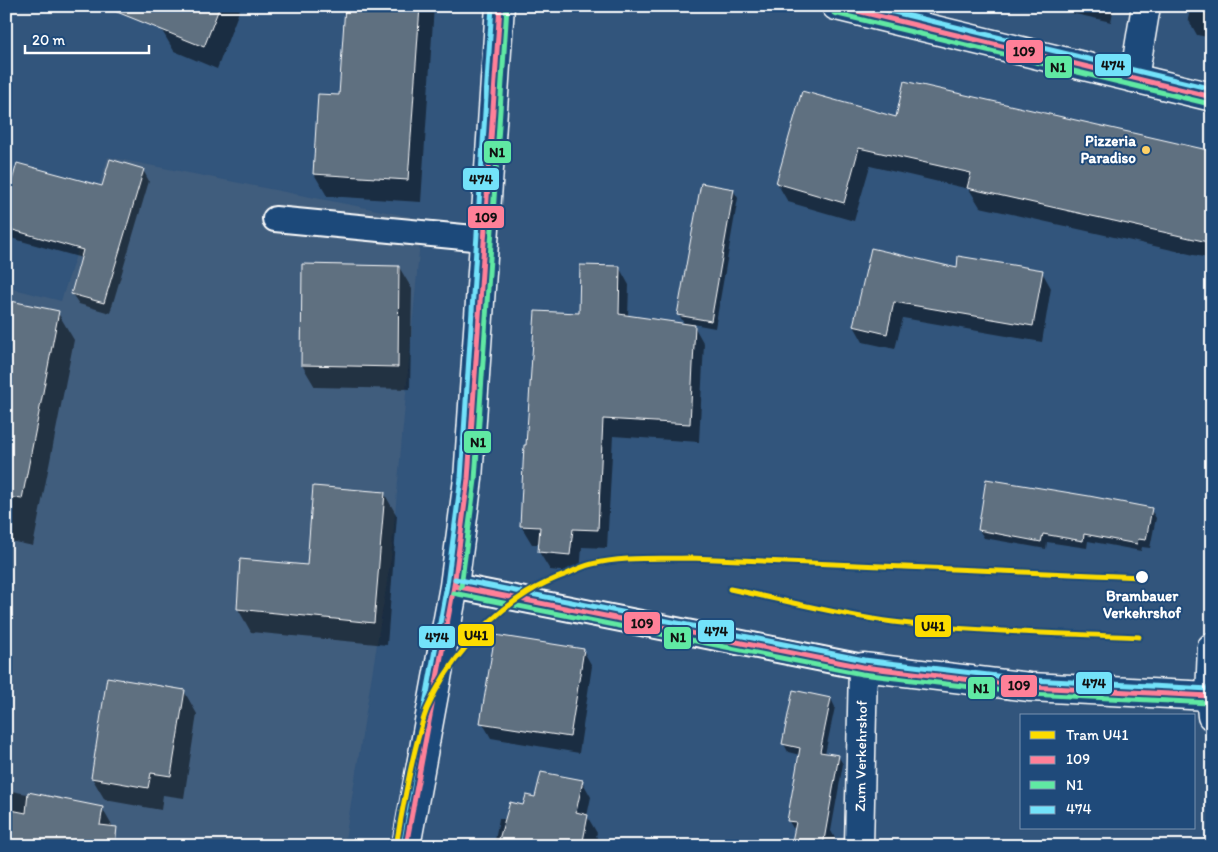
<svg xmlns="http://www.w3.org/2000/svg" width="1218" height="852" viewBox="0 0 1218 852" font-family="Itim,sans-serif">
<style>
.built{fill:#405d7d}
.shadow{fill:#0007}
.building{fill:#5f7080;stroke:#fff}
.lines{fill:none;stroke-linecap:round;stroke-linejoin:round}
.service-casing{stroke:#fff;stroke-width:28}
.minor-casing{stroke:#fff;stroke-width:31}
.secondary-casing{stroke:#fff;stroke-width:31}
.service{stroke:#1f4a7a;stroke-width:24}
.minor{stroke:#1f4a7a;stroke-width:28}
.secondary{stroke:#1f4a7a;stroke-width:28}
.bus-1-casing{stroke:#1f4a7a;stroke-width:9}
.bus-2-casing{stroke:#1f4a7a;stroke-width:9}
.bus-3-casing{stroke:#1f4a7a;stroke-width:9}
.bus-1{stroke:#ff8098;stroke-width:5}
.bus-2{stroke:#60e9a3;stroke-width:5}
.bus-3{stroke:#73e2fa;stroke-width:5}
.tram-1-casing{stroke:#1f4a7a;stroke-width:9}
.tram-1{stroke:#fcdc00;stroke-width:5}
.poi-dot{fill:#ffd166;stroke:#1f4a7a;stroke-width:2}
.stop-dot{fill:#fff;stroke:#1f4a7a;stroke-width:2}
.labels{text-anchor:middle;stroke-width:4;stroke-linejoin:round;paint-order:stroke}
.poi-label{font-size:15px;font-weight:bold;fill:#fff;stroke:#1f4a7a;text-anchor:end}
.stop-label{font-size:15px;font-weight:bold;fill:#fff;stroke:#1f4a7a}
.street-label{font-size:15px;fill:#fff;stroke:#1f4a7a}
.line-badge{stroke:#1f4a7a;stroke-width:2}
.pale-badge-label{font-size:14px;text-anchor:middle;font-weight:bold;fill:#111}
</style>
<rect width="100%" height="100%" fill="#32557c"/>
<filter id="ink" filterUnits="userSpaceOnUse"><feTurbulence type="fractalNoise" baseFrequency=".02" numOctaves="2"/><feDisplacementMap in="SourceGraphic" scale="10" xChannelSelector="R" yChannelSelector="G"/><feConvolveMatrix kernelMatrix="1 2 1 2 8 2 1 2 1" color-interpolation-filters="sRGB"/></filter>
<g filter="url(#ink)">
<path class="built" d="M108,157L422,219L391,558L344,846H6V287L61,301Z"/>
<path class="shadow" d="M170,6H241L217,69L174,51L161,29Z
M337,6H434L421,202L327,196L314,174L341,96L346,14L340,12Z
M1040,6H1114L1111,22Z
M1191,6H1212V38L1197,35L1188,19Z
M897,118L1212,152V259L980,207L969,189L870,166L854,221L788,202L777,183Z
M143,170L149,181L110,313L79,304L72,294L82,258L7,237L6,235V207L103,187Z
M733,190L738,198L715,328L693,324L704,344L699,442L613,436L607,548L582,547L580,573L550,570L539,552L540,544H532L521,526L525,446H527L580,315L619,267L629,285L628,317L685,325L679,315Z
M872,249L958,269L1042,272L1051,288L1042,342L903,318L895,349L863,342L854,326Z
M399,267L412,289L410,389L315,387L302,365Z
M6,301L58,313L74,340L33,546L6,540Z
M384,493L397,516L387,645L251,632L238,609L241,560L308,567Z
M1151,510L1156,518L1150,548L1142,547L1141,551L1088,541L1087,548L1047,542L1046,549L984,538L979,530Z
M583,650L592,666L579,753L491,738L482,722Z
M184,691L197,714L184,798L163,795L161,810L105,800L92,778Z
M831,699L835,707L825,754L838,756L843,764L831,831L835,838L834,846H793L796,829L793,828L788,820L800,755L788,752L784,744Z
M582,781L591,797L587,816L597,833L596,836L608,846H494L499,819H506L536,798Z
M6,790L102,808L115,831L6,846Z"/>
<path class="building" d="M107,6H220L204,47L107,8Z
M345,6H420L408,180L313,174L318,94L339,95Z
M904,81L1212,151V243L967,188L971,173L859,148L844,203L776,183L802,91L896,117Z
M110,159L144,169L104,303L71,294L83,250L6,228V202L17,163L102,186Z
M701,183L734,189L711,321L677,315Z
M871,248L957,268L958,256L1043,270L1033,326L894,302L887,334L853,326Z
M302,264L399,266L398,367L301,365Z
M580,265L620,266L619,314L695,325L690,424L603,419L598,530L573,529L570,555L538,552L540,527L520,526L524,445H526L535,311L579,313Z
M6,300L59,311L22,499L6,497Z
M986,479L1089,496L1152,508L1146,540L1138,539L1137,544L1084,534L1083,541L1043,534L1041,542L978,530Z
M313,486L385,492L374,623L237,609L240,559L307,565Z
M495,635L584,649L570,737L480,723Z
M107,677L185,690L171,776L151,773L148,788L91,778Z
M793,690L831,698L820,752L839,755L823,846H791L796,822L787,821L800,748L782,744Z
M541,772L583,780L576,812L588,815L582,846H497L510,802L523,805L526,795L535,797Z
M28,792L103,807L100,825L117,827L115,846H6V809L26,813Z"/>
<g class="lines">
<g class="service-casing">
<path id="service" d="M275,219L484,239
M454,586L863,667"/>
</g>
<g class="minor-casing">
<path id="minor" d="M1134,78L1146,6
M1212,647L1210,696L1212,716
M859,846L863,667L1030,687L1210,696"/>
</g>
<g class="secondary-casing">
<path id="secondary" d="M836,6L1212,97
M406,846L454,586L468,479L500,6"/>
</g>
<use href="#service" class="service"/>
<use href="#minor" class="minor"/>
<use href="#secondary" class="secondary"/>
<g class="bus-1-casing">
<path id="bus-1" d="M837,6L1212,97
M454,586L863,667L1030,687L1210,696
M406,846L454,586L468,479L500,6"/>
</g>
<g class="bus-2-casing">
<path id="bus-2" d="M834,13L1210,104
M461,587L475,480L507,7
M453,593L862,674L1030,694L1210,703"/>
</g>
<g class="bus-3-casing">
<path id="bus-3" d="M869,6L1212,89
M455,579L864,660L1031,680L1210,689
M399,845L447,585L461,478L492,6"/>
</g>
<use href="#bus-1" class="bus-1"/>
<use href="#bus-2" class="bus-2"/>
<use href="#bus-3" class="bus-3"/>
<g class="tram-1-casing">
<path id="tram-1" d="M730,589C784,600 838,615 893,622C975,632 1057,633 1139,637
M396,846C403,807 409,769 420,731C422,724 424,716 427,709C446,664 485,619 527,593C540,585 553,579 567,574C575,570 583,566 592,564C624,556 658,559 690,558L1142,577"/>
</g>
<use href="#tram-1" class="tram-1"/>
</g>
</g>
<circle class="poi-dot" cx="1146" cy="150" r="5"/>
<circle class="stop-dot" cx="1142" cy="577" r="7"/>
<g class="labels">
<g class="poi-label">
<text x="1136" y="146">Pizzeria<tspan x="1136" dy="17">Paradiso</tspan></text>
</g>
<g class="stop-label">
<text x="1142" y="601">Brambauer<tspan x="1142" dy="17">Verkehrshof</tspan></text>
</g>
<g class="street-label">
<text transform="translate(861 756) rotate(-89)" y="5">Zum Verkehrshof</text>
</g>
</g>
<g class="line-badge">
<rect x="1005" y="39" width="39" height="25" rx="5" fill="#ff8098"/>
<rect x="1094" y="53" width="38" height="24" rx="5" fill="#73e2fa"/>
<rect x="1044" y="55" width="29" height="24" rx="5" fill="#60e9a3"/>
<rect x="483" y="140" width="29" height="24" rx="5" fill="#60e9a3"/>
<rect x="462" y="167" width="38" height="24" rx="5" fill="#73e2fa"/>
<rect x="467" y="205" width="38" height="24" rx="5" fill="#ff8098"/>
<rect x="463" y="430" width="29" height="24" rx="5" fill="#60e9a3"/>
<rect x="623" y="611" width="38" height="24" rx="5" fill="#ff8098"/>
<rect x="914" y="614" width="38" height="24" rx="5" fill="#fcdc00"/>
<rect x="697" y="619" width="38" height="24" rx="5" fill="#73e2fa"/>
<rect x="457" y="623" width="38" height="24" rx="5" fill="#fcdc00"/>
<rect x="418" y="625" width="38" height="24" rx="5" fill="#73e2fa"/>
<rect x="663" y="626" width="29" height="24" rx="5" fill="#60e9a3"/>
<rect x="1075" y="671" width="38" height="24" rx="5" fill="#73e2fa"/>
<rect x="1000" y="674" width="38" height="24" rx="5" fill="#ff8098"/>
<rect x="967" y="676" width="29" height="24" rx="5" fill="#60e9a3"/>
</g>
<g class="pale-badge-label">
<text x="1024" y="56">109</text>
<text x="1113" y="70">474</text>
<text x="1058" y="72">N1</text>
<text x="497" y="157">N1</text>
<text x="481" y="184">474</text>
<text x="486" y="222">109</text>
<text x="478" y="447">N1</text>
<text x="642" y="628">109</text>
<text x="933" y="631">U41</text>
<text x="716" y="636">474</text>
<text x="476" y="640">U41</text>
<text x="437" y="642">474</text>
<text x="678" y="642">N1</text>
<text x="1094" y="688">474</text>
<text x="1019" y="690">109</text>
<text x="981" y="693">N1</text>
</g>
<rect width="1218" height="852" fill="none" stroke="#1f4a7a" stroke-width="25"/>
<rect x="12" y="12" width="1193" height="827" fill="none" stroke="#fff" stroke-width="2" filter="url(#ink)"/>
<rect x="1020" y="714" width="175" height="115" fill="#1f4a7a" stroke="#7992af"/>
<rect x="1030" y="731" width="25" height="8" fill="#fcdc00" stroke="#7992af"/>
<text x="1066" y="740" font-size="15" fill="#ffffff">Tram U41</text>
<rect x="1030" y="756" width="25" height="8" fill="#ff8098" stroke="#7992af"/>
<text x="1066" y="764" font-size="15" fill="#ffffff">109</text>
<rect x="1030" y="781" width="25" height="8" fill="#60e9a3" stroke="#7992af"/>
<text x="1066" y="790" font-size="15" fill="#ffffff">N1</text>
<rect x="1030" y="806" width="25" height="8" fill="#73e2fa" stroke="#7992af"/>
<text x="1066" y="814" font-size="15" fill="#ffffff">474</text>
<path d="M25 45v8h124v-8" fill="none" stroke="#ffffff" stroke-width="2.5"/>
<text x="32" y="45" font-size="15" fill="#ffffff" stroke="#1f4a7a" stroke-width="4" paint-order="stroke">20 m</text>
</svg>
